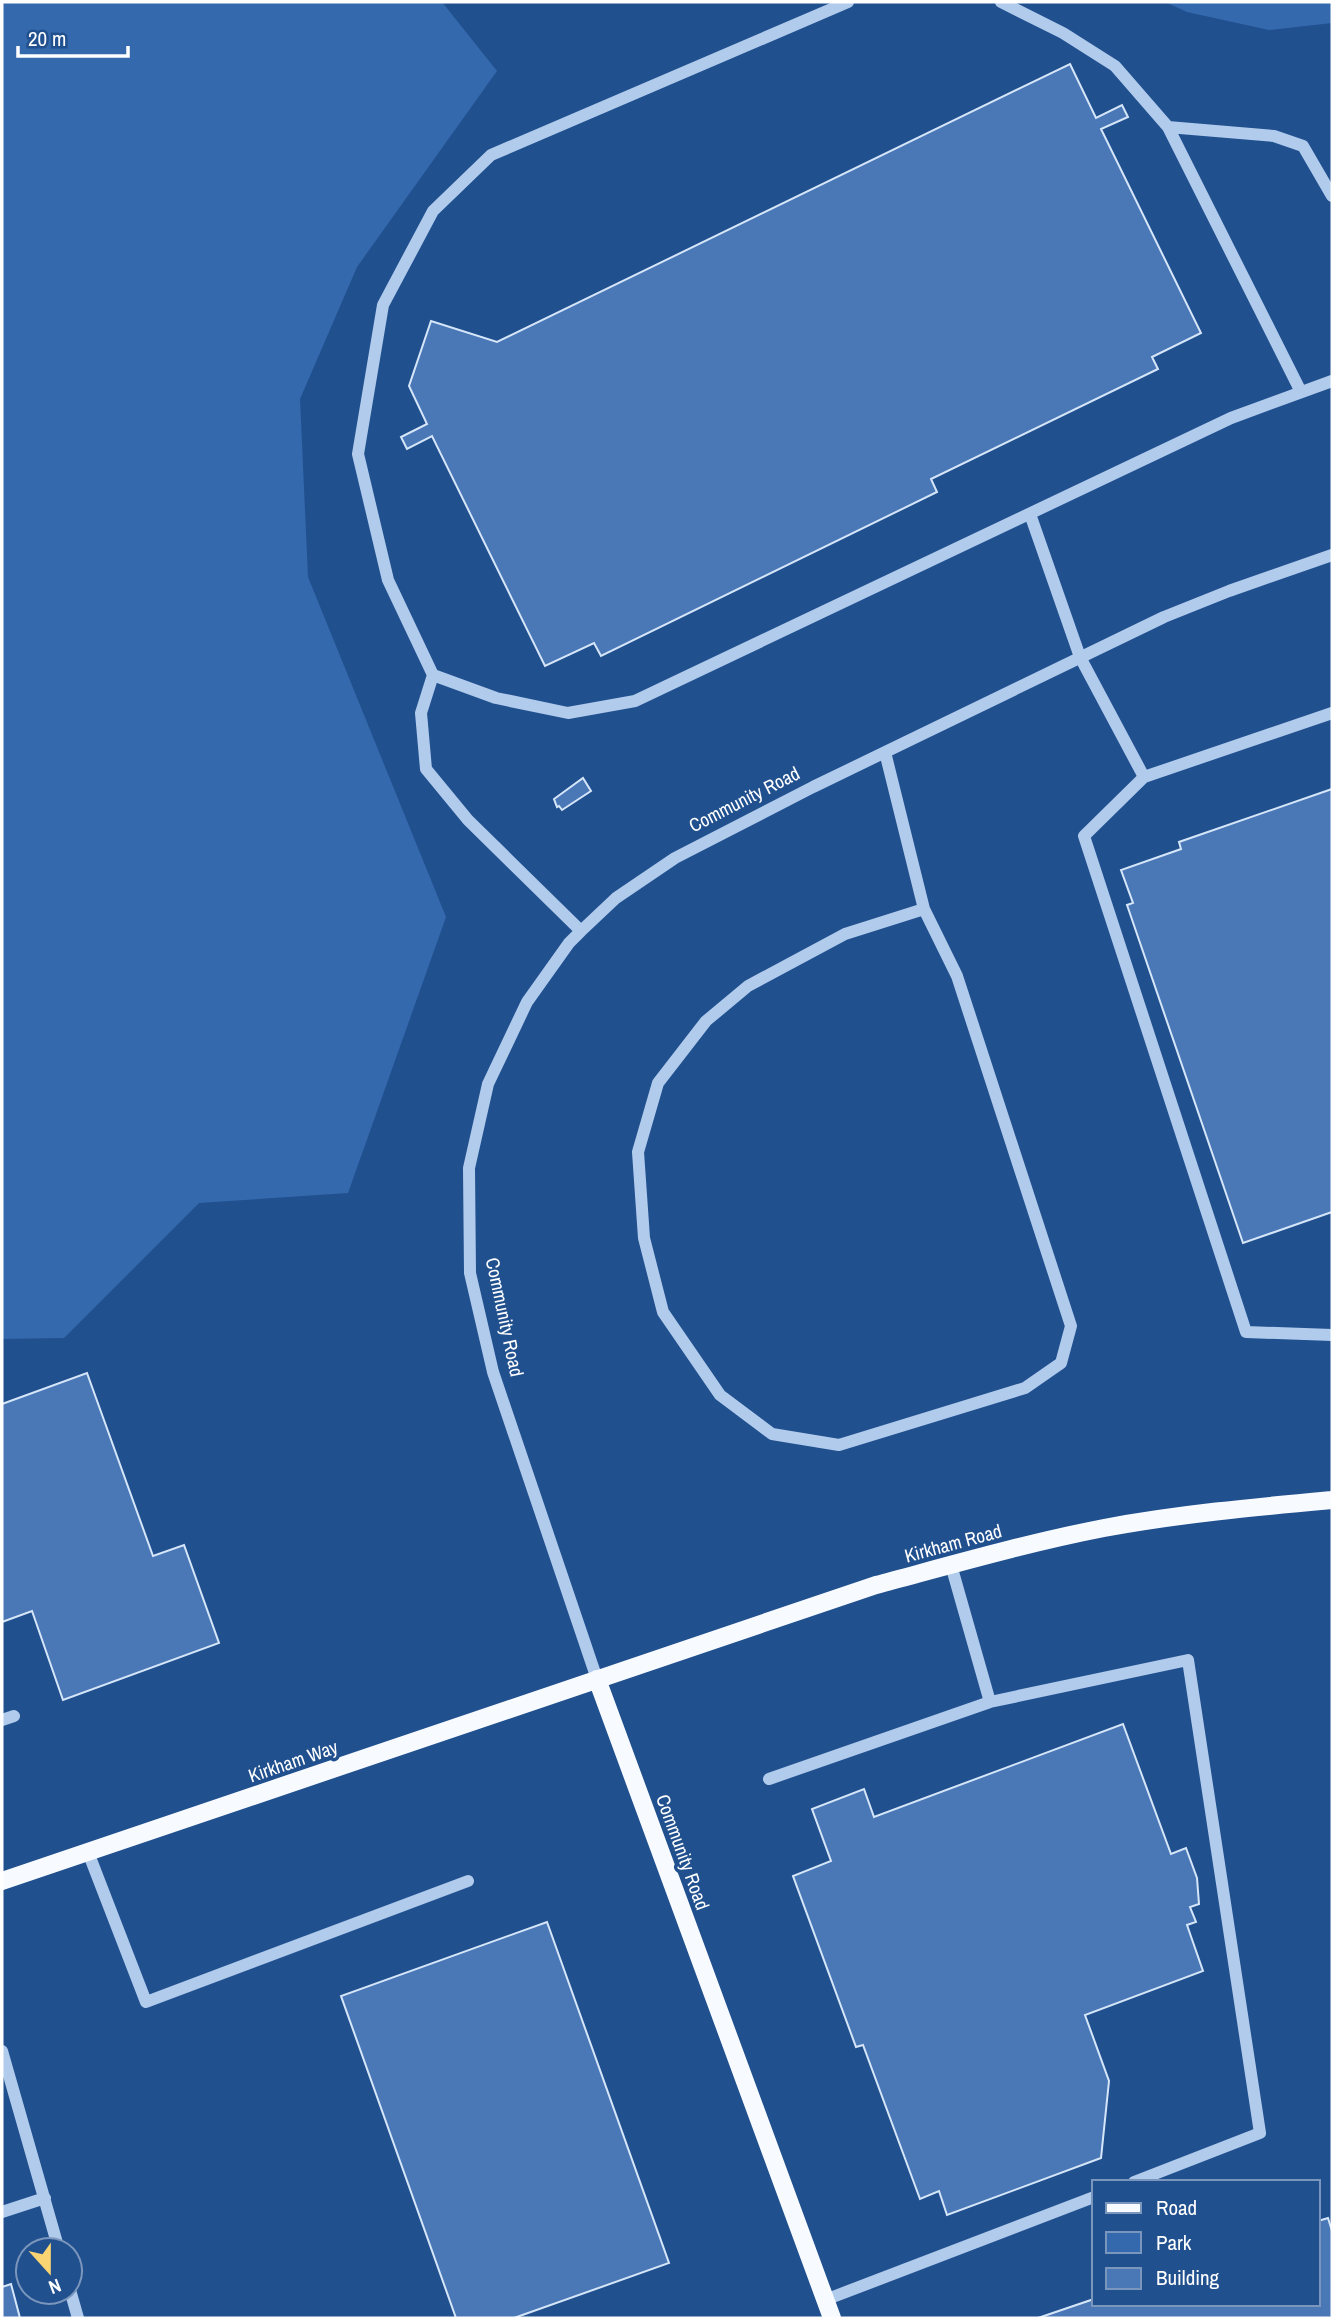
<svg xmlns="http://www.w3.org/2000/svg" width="1334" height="2320" viewBox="0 0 1334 2320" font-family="'Archivo Narrow',sans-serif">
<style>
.green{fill:#3569ad}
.building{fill:#4a78b7;stroke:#d6e6f9;stroke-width:2}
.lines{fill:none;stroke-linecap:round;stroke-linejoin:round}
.minor{stroke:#b1cbec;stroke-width:12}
.major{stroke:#f7faff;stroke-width:18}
.labels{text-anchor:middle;stroke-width:7;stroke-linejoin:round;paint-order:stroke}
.street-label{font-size:19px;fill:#fff;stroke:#21508f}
</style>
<rect width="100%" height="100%" fill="#21508f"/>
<path class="green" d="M2,2H442L497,71L357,267L300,399L308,577L446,917L348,1193L199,1203L64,1338L2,1339Z
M1165,2H1332V23L1269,30L1187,12Z"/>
<path class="building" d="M1070,64L1096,118L1122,105L1128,117L1101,129L1201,333L1152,357L1158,369L931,479L937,492L601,656L594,643L545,666L432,436L407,449L401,437L427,424L409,386L431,321L497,342Z
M583,778L591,791L562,810L559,806L557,807L554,799Z
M1332,789V1212L1243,1243L1127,905L1133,903L1121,870L1181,849L1179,842Z
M87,1373L153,1556L184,1545L219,1643L63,1700L32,1611L2,1622V1404Z
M1123,1724L1171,1854L1186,1848L1197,1878L1199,1904L1190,1907L1196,1922L1187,1925L1203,1971L1085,2015L1109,2081L1101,2158L947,2215L939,2191L920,2199L863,2045L856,2047L793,1876L831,1861L812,1809L864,1789L874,1817Z
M547,1922L669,2263L514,2318H456L341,1996Z
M1328,2218L1332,2231V2318H1038L1094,2299V2304H1318V2221Z
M11,2284L20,2318H2V2287Z"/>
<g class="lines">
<path class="minor" d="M1001,2L1063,33L1115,66L1168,127
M1301,392L1168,127L1274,136L1303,146L1332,196
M1030,514L1080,657L1144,777L1084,836L1246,1332L1332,1335
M433,675L496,698L568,713L635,701L1231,418L1332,381
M885,752L924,909L957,976L1071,1326L1061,1363L1025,1388L839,1445L772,1434L720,1395L663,1312L644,1238L638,1152L658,1083L706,1021L748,986L845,934L924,909
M1144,777L1332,713
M581,931L468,820L426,769L421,713L433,675L388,580L358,454L383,305L433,211L491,155L848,2
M951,1565L990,1702L1188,1660L1260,2133L1134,2182
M597,1679L493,1372L470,1273L469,1168L488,1084L527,1002L569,943L581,931L616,898L675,858L813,787L1164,617L1229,591L1332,555
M2,1720L14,1716
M769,1779L990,1702
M88,1852L146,2002L468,1881
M2,2051L59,2250
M2,2212L45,2198
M70,2290L78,2318
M825,2300L1094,2197"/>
<path class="major" d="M597,1679L832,2318
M2,1881L876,1585C951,1565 1027,1543 1104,1528C1179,1514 1256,1507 1332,1500"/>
</g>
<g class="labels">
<g class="street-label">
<text transform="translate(744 799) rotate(-27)" y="7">Community Road</text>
<text transform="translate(505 1317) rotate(78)" y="7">Community Road</text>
<text transform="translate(953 1543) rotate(-15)" y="7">Kirkham Road</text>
<text transform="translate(293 1761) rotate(-19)" y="7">Kirkham Way</text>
<text transform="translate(683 1852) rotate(70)" y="7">Community Road</text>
</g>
</g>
<rect width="1334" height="2320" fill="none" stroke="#ffffff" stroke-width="7"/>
<rect x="1092" y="2180" width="228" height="126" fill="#21508f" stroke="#7a96bc" stroke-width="2"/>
<rect x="1106" y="2203" width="35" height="10" fill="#f7faff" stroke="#7a96bc" stroke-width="2"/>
<text x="1156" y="2215" font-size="21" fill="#ffffff">Road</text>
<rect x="1106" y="2232" width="35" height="21" fill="#3569ad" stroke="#7a96bc" stroke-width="2"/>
<text x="1156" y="2250" font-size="21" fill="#ffffff">Park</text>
<rect x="1106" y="2268" width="35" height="21" fill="#4a78b7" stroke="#7a96bc" stroke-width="2"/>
<text x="1156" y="2285" font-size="21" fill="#ffffff">Building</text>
<g transform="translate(49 2271) rotate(159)"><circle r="33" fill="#21508f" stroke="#7a96bc" stroke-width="2"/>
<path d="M0-5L12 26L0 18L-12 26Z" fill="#f9d472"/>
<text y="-10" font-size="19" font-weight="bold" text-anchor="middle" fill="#ffffff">N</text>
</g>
<path d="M18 46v10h110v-10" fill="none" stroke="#ffffff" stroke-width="3.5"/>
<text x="28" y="46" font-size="21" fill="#ffffff" stroke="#21508f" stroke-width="5" paint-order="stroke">20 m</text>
</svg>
